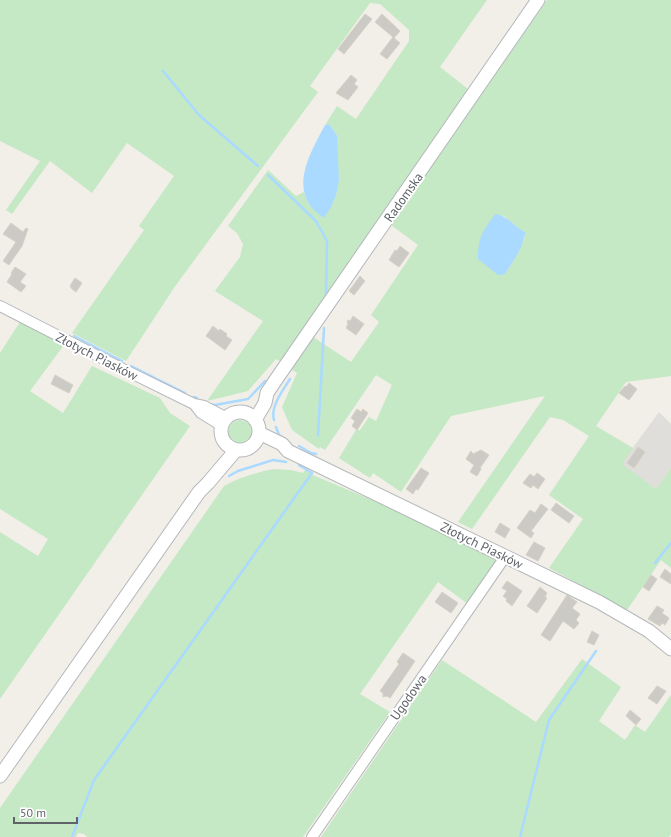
<svg xmlns="http://www.w3.org/2000/svg" width="671" height="837" viewBox="0 0 671 837" font-family="'PT Sans',sans-serif">
<style>
.industrial{fill:#e0deda}
.green{fill:#c5e8c5;fill-rule:evenodd}
.water{fill:#aadaff}
.lines{fill:none;stroke-linecap:round;stroke-linejoin:round}
.stream{stroke:#aadaff;stroke-width:2.5}
.building{fill:#cccac5;stroke:#d6d1c6}
.minor-casing{stroke:#b5b8bc;stroke-width:12}
.tertiary-casing{stroke:#b5b8bc;stroke-width:15}
.minor{stroke:#fff;stroke-width:10}
.tertiary{stroke:#fff;stroke-width:13}
.labels{text-anchor:middle;stroke-width:4;stroke-linejoin:round;paint-order:stroke}
.street-label{font-size:13px;fill:#5f6368;stroke:#fff}
</style>
<rect width="100%" height="100%" fill="#f1efe8"/>
<path class="industrial" d="M659,412L671,424V468L656,489L621,464Z"/>
<path class="green" d="M0,0H487L440,67L468,89L282,362L276,359L248,391L207,401L263,321L215,291L240,257L243,244L237,233L228,226L268,170L296,196L304,192L309,205L337,147V135L329,124L325,125L337,106L356,119L409,41V30L380,4L370,3L310,86L318,92L176,285L126,361L72,333L144,230L139,226L174,176L127,143L92,193L50,161L12,214L6,210L40,161L0,141Z
M547,0H671V376L626,382L596,426L633,448L622,464L656,489L671,468V568L661,560L627,610L549,568L583,519L549,495L589,436L563,420L550,417L472,529L458,522L545,396L451,416L401,492L373,473L370,478L339,458L356,430H360L369,417L376,421L392,385L376,375L325,450L320,447L319,449L292,430L282,407L297,373L291,369L313,337L351,362L379,322L371,315L418,245L391,225ZM503,215L518,229L525,238L512,263L505,274Z
M20,322L64,345L30,391L63,413L92,366L160,398L170,413L190,426L0,699V532L38,556L48,539L0,509V353Z
M228 432a12 12 0 1 1 24 0a12 12 0 1 1-24 0Z
M273,469L291,470L303,473L305,470L315,476L384,505L494,556L496,562L468,604L438,582L360,694L390,712L303,837H87L84,834L78,833L76,837H0V808L224,486C239,477 256,473 273,469Z
M582,659L621,687L599,721L625,740L635,725L645,732L671,695V835L669,837H321L442,660L536,722Z"/>
<path class="water" d="M329,124L337,135L339,180L336,195L331,207L324,218C286,194 309,155 325,125Z
M495,214C509,216 512,226 525,232C525,245 512,263 505,274L498,275L478,259C478,237 483,231 495,214Z"/>
<g class="lines">
<path class="stream" d="M163,71L199,115L258,166
M268,175L316,221L327,241L326,297
M74,336L122,361
M131,366L185,393
M194,397L197,398
M209,404L215,405L248,399L265,381
M274,420C270,407 283,390 290,379
M276,427L279,435L285,439
M318,435L324,328
M299,446L311,453L316,454
M229,476L238,471L273,460L286,462
M655,563L671,543
M72,837L94,780L312,473L299,465
M520,837L549,720L596,651"/>
</g>
<path class="building" d="M365,14L372,19L344,54L338,49Z
M382,14L400,31L394,38L400,43L387,59L380,54L393,37L375,22Z
M351,75L357,80L354,84L358,87L348,100L336,93Z
M11,223L23,232L26,228L28,229L22,246L9,265L3,261L16,242L3,234Z
M400,246L409,253L399,267L389,260L395,250L397,251Z
M15,267L26,274L20,282L26,286L21,292L7,282L12,274L11,273Z
M360,276L365,281L354,295L349,291Z
M75,278L82,283L76,292L72,289L70,286Z
M353,316L364,324L356,335L346,328L348,324L347,321L351,320Z
M213,326L219,331L220,329L227,334L226,336L232,340L225,350L206,336Z
M55,375L73,385L69,393L51,384Z
M629,383L637,389L629,400L619,393L625,386L626,387Z
M357,409L361,412L363,409L368,413L357,430L352,426L355,421L351,418Z
M638,447L645,452L634,468L627,463Z
M481,450L489,455L480,468L481,469L477,476L470,472L474,465L466,459L471,451L473,454Z
M421,468L429,473L418,490L416,489L413,494L406,489Z
M537,473L545,479L538,489L533,485L531,488L523,483L530,474L534,477Z
M556,503L574,516L569,523L551,510Z
M541,504L548,509L531,531L534,533L531,538L517,528L530,510L535,513Z
M500,523L510,529L505,538L495,532Z
M534,542L545,548L538,561L526,555Z
M665,569L671,574V584L660,577Z
M651,575L657,579L649,591L643,587Z
M507,581L522,591L512,606L506,601L507,599L503,596L507,591L502,588Z
M540,587L547,593L545,597L547,598L537,613L527,606Z
M442,592L458,603L451,613L435,602Z
M567,595L577,602L572,608L580,614L576,620L579,623L574,629L563,621L550,641L541,635Z
M657,606L664,610L662,613L669,618L665,625L662,623L660,626L648,619Z
M592,631L599,635L594,645L587,642Z
M403,653L415,661L390,698L387,696L383,697V693L380,691L399,664L397,662Z
M657,686L666,691L657,704L648,698Z
M630,710L641,719L636,725L626,716Z"/>
<g class="lines">
<g class="minor-casing">
<path id="minor" d="M0,306L123,369L194,404L204,406L227,418
M194,404L201,413L222,426
M312,837L505,557"/>
</g>
<g class="tertiary-casing">
<path id="tertiary" d="M221 431a19 19 0 1 1 38 0a19 19 0 1 1-38 0Z
M255,420L265,403L267,393L275,381L538,0
M259,433L282,444L288,451L599,602L649,631L671,649
M0,776L199,492L208,483L236,450"/>
</g>
<use href="#minor" class="minor"/>
<use href="#tertiary" class="tertiary"/>
</g>
<g class="labels">
<g class="street-label">
<text transform="translate(403 197) rotate(-55)" y="5">Radomska</text>
<text transform="translate(97 356) rotate(27)" y="5">Złotych Piasków</text>
<text transform="translate(482 545) rotate(26)" y="5">Złotych Piasków</text>
<text transform="translate(408 697) rotate(-55)" y="5">Ugodowa</text>
</g>
</g>
<path d="M14 817v6h63v-6" fill="none" stroke="#5f6368" stroke-width="2"/>
<text x="20" y="817" font-size="12" fill="#5f6368" stroke="#ffffff" stroke-width="3" paint-order="stroke">50 m</text>
</svg>
